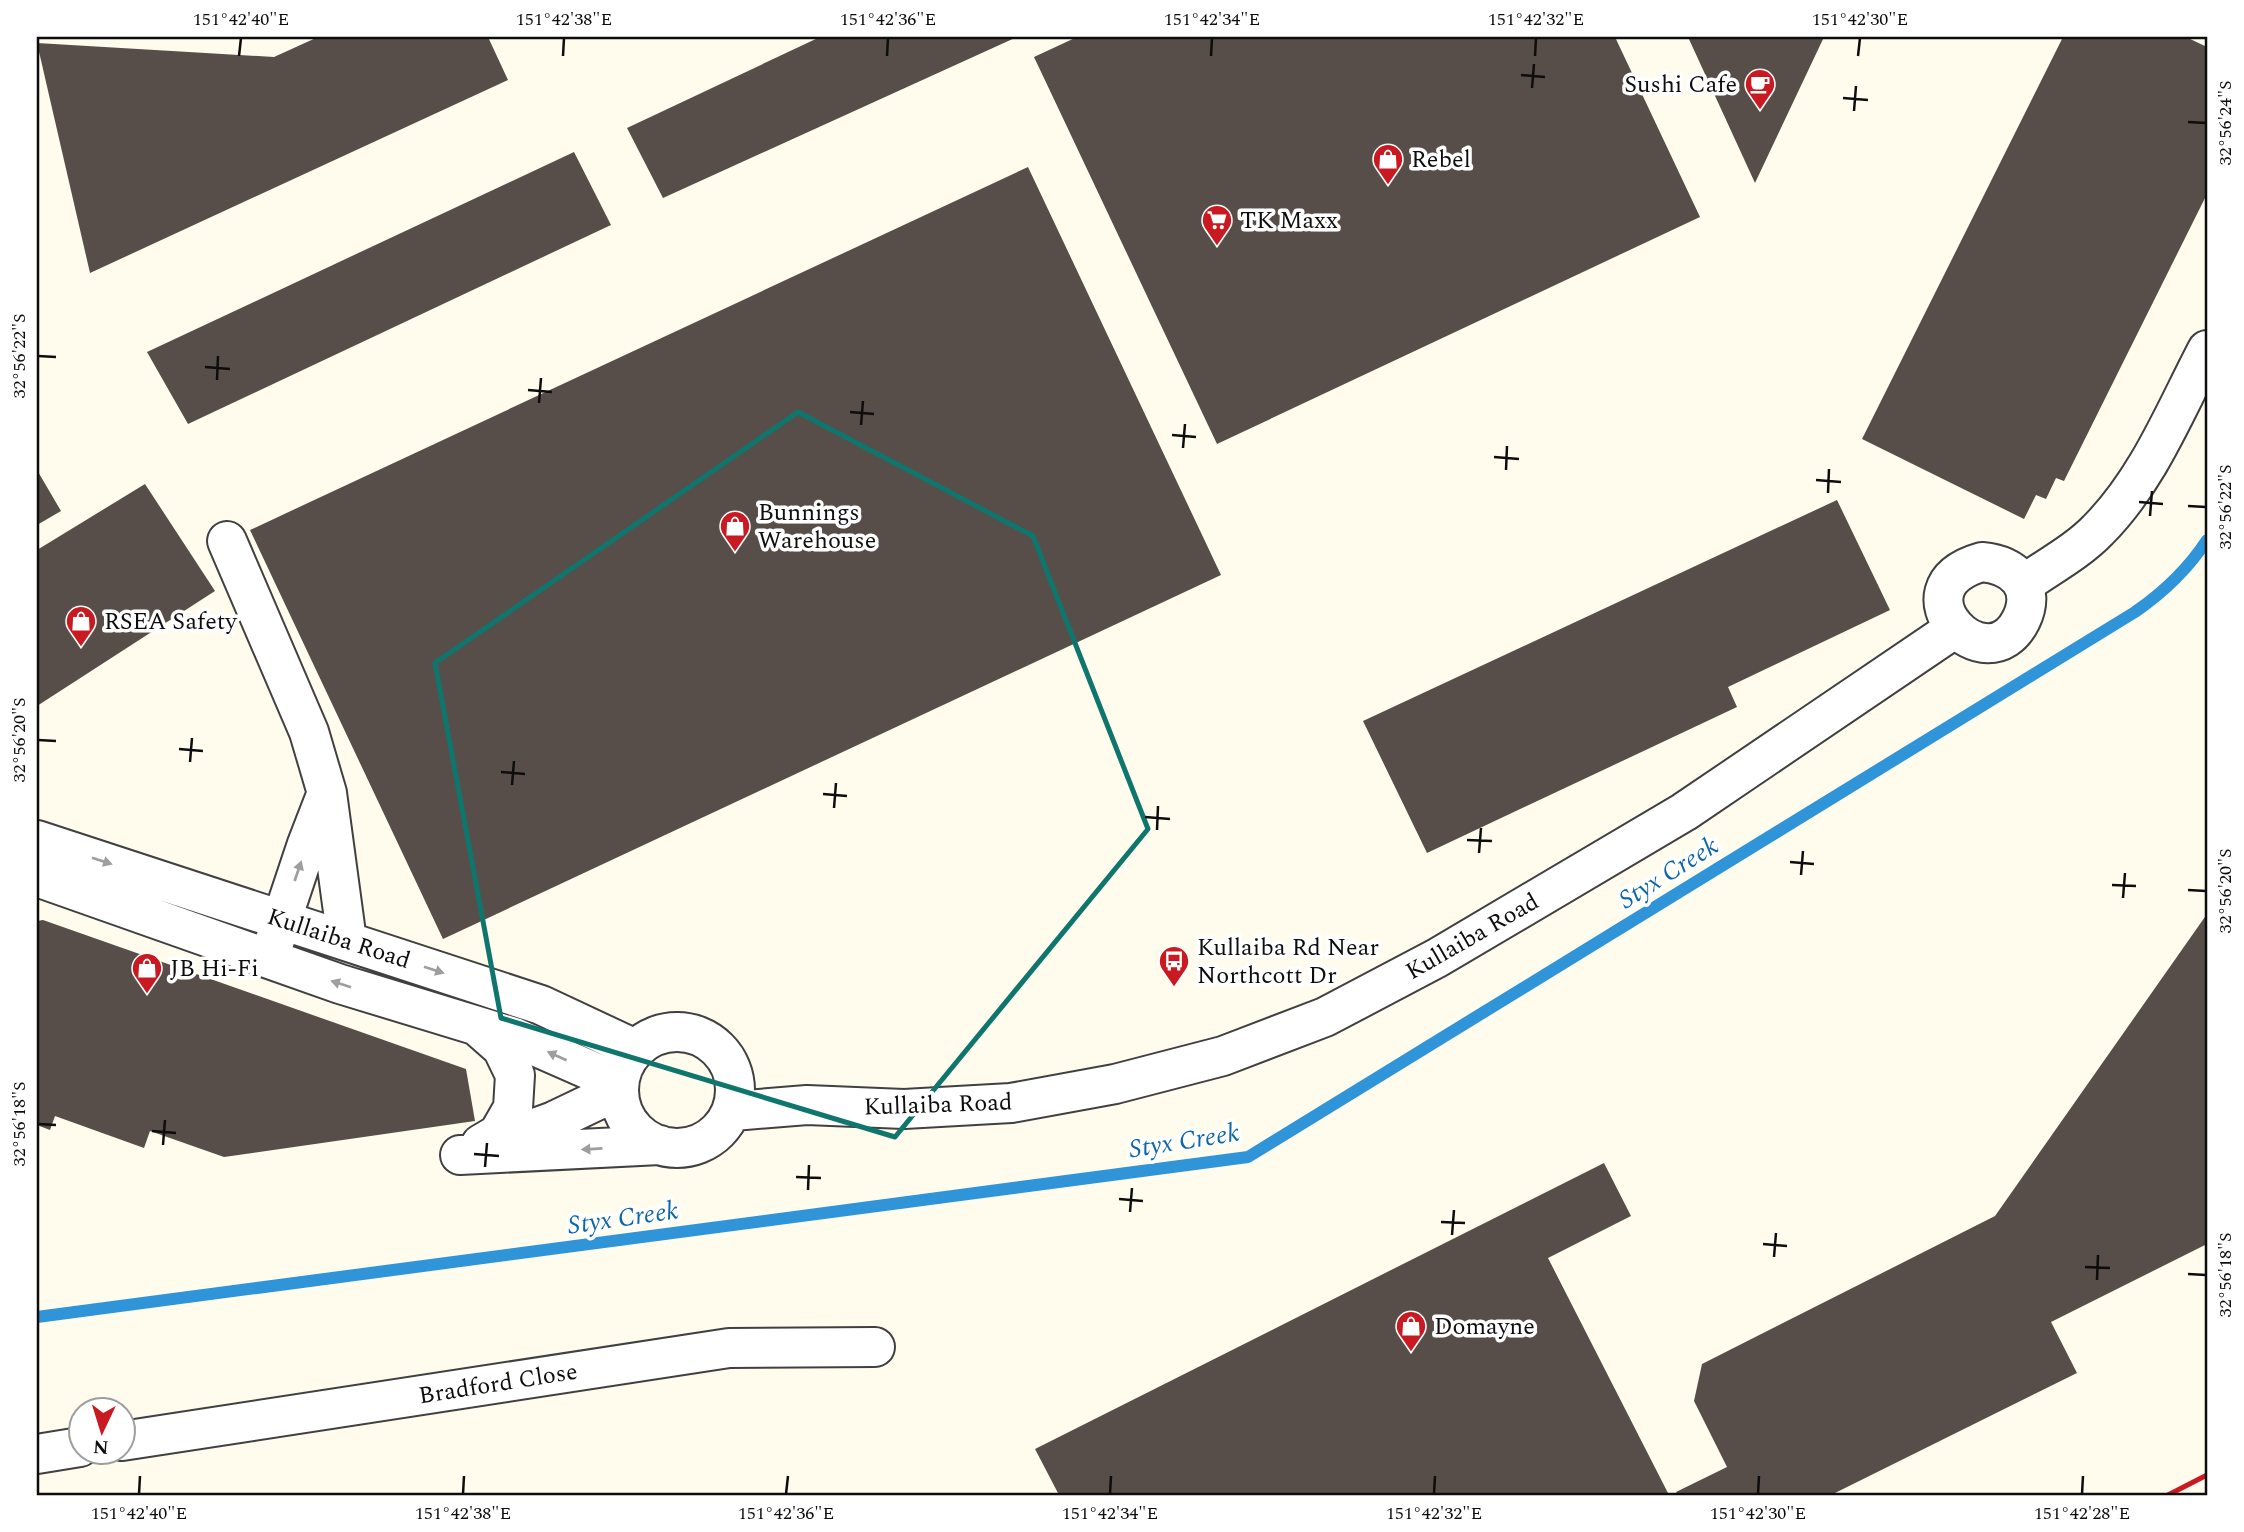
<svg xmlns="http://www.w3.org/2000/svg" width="2244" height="1532" viewBox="0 0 2244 1532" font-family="Spectral,serif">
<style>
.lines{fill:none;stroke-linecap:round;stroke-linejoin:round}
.stream{stroke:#2f94d8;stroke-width:12}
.building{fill:#574e49}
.minor-casing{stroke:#404040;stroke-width:42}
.minor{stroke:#fff;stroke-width:38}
.rail{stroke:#c91a22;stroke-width:5}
.oneway{fill:#9e9e9e}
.marked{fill:none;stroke:#0f766e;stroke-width:5;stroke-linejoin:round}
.ticks{fill:none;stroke:#0d0d0d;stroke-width:2.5}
.labels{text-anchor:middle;stroke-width:7;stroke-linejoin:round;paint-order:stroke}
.poi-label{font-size:24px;fill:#0d0d0d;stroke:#fff;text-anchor:start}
.street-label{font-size:24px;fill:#0d0d0d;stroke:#fff}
.water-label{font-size:26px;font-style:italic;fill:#0c65aa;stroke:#fff}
.neatline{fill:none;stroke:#0d0d0d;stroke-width:2.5}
.ticks-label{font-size:18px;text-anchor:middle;fill:#0d0d0d}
</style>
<rect width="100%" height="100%" fill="#fffcee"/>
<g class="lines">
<path class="stream" d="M37,1317L1248,1157L2135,612C2164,592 2188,569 2207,540"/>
</g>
<path class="building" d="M318,37H488L508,80L90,273L37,43L274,57Z
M820,37H1017L663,198L627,128Z
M1077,37H1615L1700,217L1217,444L1034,57Z
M1688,37H1824L1755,183Z
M2063,37H2186L2207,47V194L2064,481L2056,478L2046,499L2036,495L2024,519L1862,439Z
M574,152L611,225L188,424L147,352Z
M1028,167L1221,575L443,939L250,530Z
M37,470L61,511L37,525Z
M145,484L215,591L37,706V550Z
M1837,500L1890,610L1728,687L1737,707L1427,853L1363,721Z
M2207,914V1244L2051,1322L2077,1373L1831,1495H1678L1676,1492L1727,1467L1694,1401L1702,1364L1995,1216Z
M43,920L466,1069L475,1121L224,1157L150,1131L144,1148L55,1116L50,1130L37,1125V921Z
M1604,1163L1631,1216L1548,1258L1669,1495H1059L1035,1449Z"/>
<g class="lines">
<g class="minor-casing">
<path id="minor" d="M227,541L309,732L327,793L347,941
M1982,562C2015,565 2037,587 2021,620C1987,688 1890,588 1982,562Z
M2024,584C2048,567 2078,551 2098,530C2148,480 2175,411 2207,350
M37,840L541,1005L635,1049
M37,877L340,984L514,1037L619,1083
M274,943L307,844L326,795
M477,1026L502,1048L515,1075L513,1108L498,1134L481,1144
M619 1090a58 58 0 1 1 116 0a58 58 0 1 1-116 0Z
M733,1111L807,1105L904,1109L1011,1103L1115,1084L1223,1056L1325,1017L1437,958L1684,812L1954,629
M499,1141L554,1121L619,1090
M460,1155L660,1145
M122,1441L729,1348L875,1347
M37,1454L80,1447"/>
</g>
<use href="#minor" class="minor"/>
<path class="rail" d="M2168,1495L2207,1475"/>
</g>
<defs><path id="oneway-solid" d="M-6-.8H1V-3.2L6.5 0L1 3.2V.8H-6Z" transform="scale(1.75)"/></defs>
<g class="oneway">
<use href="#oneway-solid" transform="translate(102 861) rotate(18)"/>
<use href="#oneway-solid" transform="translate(298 871) rotate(-71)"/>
<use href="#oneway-solid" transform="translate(434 970) rotate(18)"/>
<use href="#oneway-solid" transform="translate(341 984) rotate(-162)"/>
<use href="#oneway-solid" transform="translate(557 1056) rotate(-156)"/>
<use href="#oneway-solid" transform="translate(592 1149) rotate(177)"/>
</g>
<path class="marked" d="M798,412L1033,536L1148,829L895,1137L501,1018L435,663Z"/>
<path class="ticks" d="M239,56L241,38M563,56L564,38M887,56L888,38M1211,56L1212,38M1535,56L1536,38M1858,56L1860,38M1521,75L1545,77M1532,88L1534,64M1843,98L1868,100M1854,111L1856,86M2188,122L2206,123M38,356L56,357M205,367L230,369M217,380L218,356M528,390L552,392M539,403L541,378M850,412L874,414M861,425L863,401M1172,435L1196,437M1183,448L1185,424M1494,457L1519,459M1506,470L1507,446M1816,480L1841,482M1828,493L1829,469M2139,502L2163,504M2188,506L2206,507M2150,516L2152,491M38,740L56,741M179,749L203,751M190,762L192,738M501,772L525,774M512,785L514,761M823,794L847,796M834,808L836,783M1145,817L1170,819M1157,830L1158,806M1467,840L1492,841M1479,853L1481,828M1790,862L1814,864M1801,875L1803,851M2112,885L2136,886M2188,890L2206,891M2123,898L2125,873M38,1124L56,1125M152,1131L176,1133M163,1145L165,1120M474,1154L499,1156M485,1167L487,1143M796,1177L821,1178M808,1190L809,1165M1119,1199L1143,1201M1130,1212L1132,1188M1441,1222L1465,1223M1452,1235L1454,1210M1763,1244L1787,1246M1774,1257L1776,1233M2085,1267L2110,1268M2188,1274L2206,1275M2097,1280L2098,1255M139,1494L140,1476M463,1494L464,1476M786,1494L788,1476M1110,1494L1111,1476M1434,1494L1435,1476M1758,1494L1759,1476M2082,1494L2083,1476"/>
<defs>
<g id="cafe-pin" transform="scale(1.575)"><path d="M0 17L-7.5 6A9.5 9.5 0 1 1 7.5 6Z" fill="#c91a22" stroke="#fff"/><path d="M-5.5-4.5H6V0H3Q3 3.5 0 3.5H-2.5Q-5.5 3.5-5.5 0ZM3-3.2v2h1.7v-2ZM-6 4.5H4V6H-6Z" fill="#fff"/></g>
<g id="shop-pin" transform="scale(1.575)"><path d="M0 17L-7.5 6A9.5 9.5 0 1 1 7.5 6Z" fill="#c91a22" stroke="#fff"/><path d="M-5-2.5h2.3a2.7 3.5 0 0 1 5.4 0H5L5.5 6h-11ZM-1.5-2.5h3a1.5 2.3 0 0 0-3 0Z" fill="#fff"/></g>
<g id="supermarket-pin" transform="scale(1.575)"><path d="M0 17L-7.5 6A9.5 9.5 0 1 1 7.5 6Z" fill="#c91a22" stroke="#fff"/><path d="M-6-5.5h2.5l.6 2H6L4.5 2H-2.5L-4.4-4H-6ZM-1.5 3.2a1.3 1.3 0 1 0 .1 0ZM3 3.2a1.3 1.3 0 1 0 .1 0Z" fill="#fff"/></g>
<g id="bus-pin" transform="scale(1.575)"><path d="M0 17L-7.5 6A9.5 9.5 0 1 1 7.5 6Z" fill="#c91a22" stroke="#fff"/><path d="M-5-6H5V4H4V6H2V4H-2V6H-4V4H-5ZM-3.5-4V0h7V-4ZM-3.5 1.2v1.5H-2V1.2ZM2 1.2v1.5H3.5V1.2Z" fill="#fff"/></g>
</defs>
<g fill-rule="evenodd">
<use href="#cafe-pin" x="1760" y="84"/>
<use href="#shop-pin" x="1388" y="159"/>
<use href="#supermarket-pin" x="1217" y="220"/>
<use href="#shop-pin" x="735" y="526"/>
<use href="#shop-pin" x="81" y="621"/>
<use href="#bus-pin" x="1174" y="961"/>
<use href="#shop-pin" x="147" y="968"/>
<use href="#shop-pin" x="1411" y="1326"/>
</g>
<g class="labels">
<g class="poi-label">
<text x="1737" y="92" text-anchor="end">Sushi Cafe</text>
<text x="1411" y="167">Rebel</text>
<text x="1240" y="228">TK Maxx</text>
<text x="758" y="520">Bunnings<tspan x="758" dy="28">Warehouse</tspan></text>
<text x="104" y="629">RSEA Safety</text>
<text x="1197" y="955">Kullaiba Rd Near<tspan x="1197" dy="28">Northcott Dr</tspan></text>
<text x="170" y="976">JB Hi-Fi</text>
<text x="1434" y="1334">Domayne</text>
</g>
<g class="street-label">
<text transform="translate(1472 936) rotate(-30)" y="8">Kullaiba Road</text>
<text transform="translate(339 938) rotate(18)" y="8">Kullaiba Road</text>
<text transform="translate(938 1104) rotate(-2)" y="8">Kullaiba Road</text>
<text transform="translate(498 1383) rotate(-9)" y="8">Bradford Close</text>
</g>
<g class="water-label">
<text transform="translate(1668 872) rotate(-32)" y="9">Styx Creek</text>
<text transform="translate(1184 1140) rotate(-9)" y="9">Styx Creek</text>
<text transform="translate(623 1217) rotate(-8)" y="9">Styx Creek</text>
</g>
</g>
<rect width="2244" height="1532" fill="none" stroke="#ffffff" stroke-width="77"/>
<g transform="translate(102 1431) rotate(184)"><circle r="33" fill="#ffffff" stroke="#9e9e9e" stroke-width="2"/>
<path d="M0-5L12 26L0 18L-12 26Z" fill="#c91a22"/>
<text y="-10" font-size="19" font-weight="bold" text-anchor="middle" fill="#0d0d0d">N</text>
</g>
<rect x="38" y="38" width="2168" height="1456" class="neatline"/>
<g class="ticks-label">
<text x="241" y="25">151°42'40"E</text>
<text x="564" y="25">151°42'38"E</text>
<text x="888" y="25">151°42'36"E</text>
<text x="1212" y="25">151°42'34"E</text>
<text x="1536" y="25">151°42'32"E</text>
<text x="1860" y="25">151°42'30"E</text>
<text transform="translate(2225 123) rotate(-90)" y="6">32°56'24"S</text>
<text transform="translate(19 356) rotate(-90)" y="6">32°56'22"S</text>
<text transform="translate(2225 507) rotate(-90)" y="6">32°56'22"S</text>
<text transform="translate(19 740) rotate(-90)" y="6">32°56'20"S</text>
<text transform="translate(2225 891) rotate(-90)" y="6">32°56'20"S</text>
<text transform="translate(19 1124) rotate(-90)" y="6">32°56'18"S</text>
<text transform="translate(2225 1275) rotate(-90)" y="6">32°56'18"S</text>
<text x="139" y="1519">151°42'40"E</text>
<text x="463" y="1519">151°42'38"E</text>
<text x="786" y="1519">151°42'36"E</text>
<text x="1110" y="1519">151°42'34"E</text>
<text x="1434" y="1519">151°42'32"E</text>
<text x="1758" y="1519">151°42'30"E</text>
<text x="2082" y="1519">151°42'28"E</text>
</g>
</svg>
